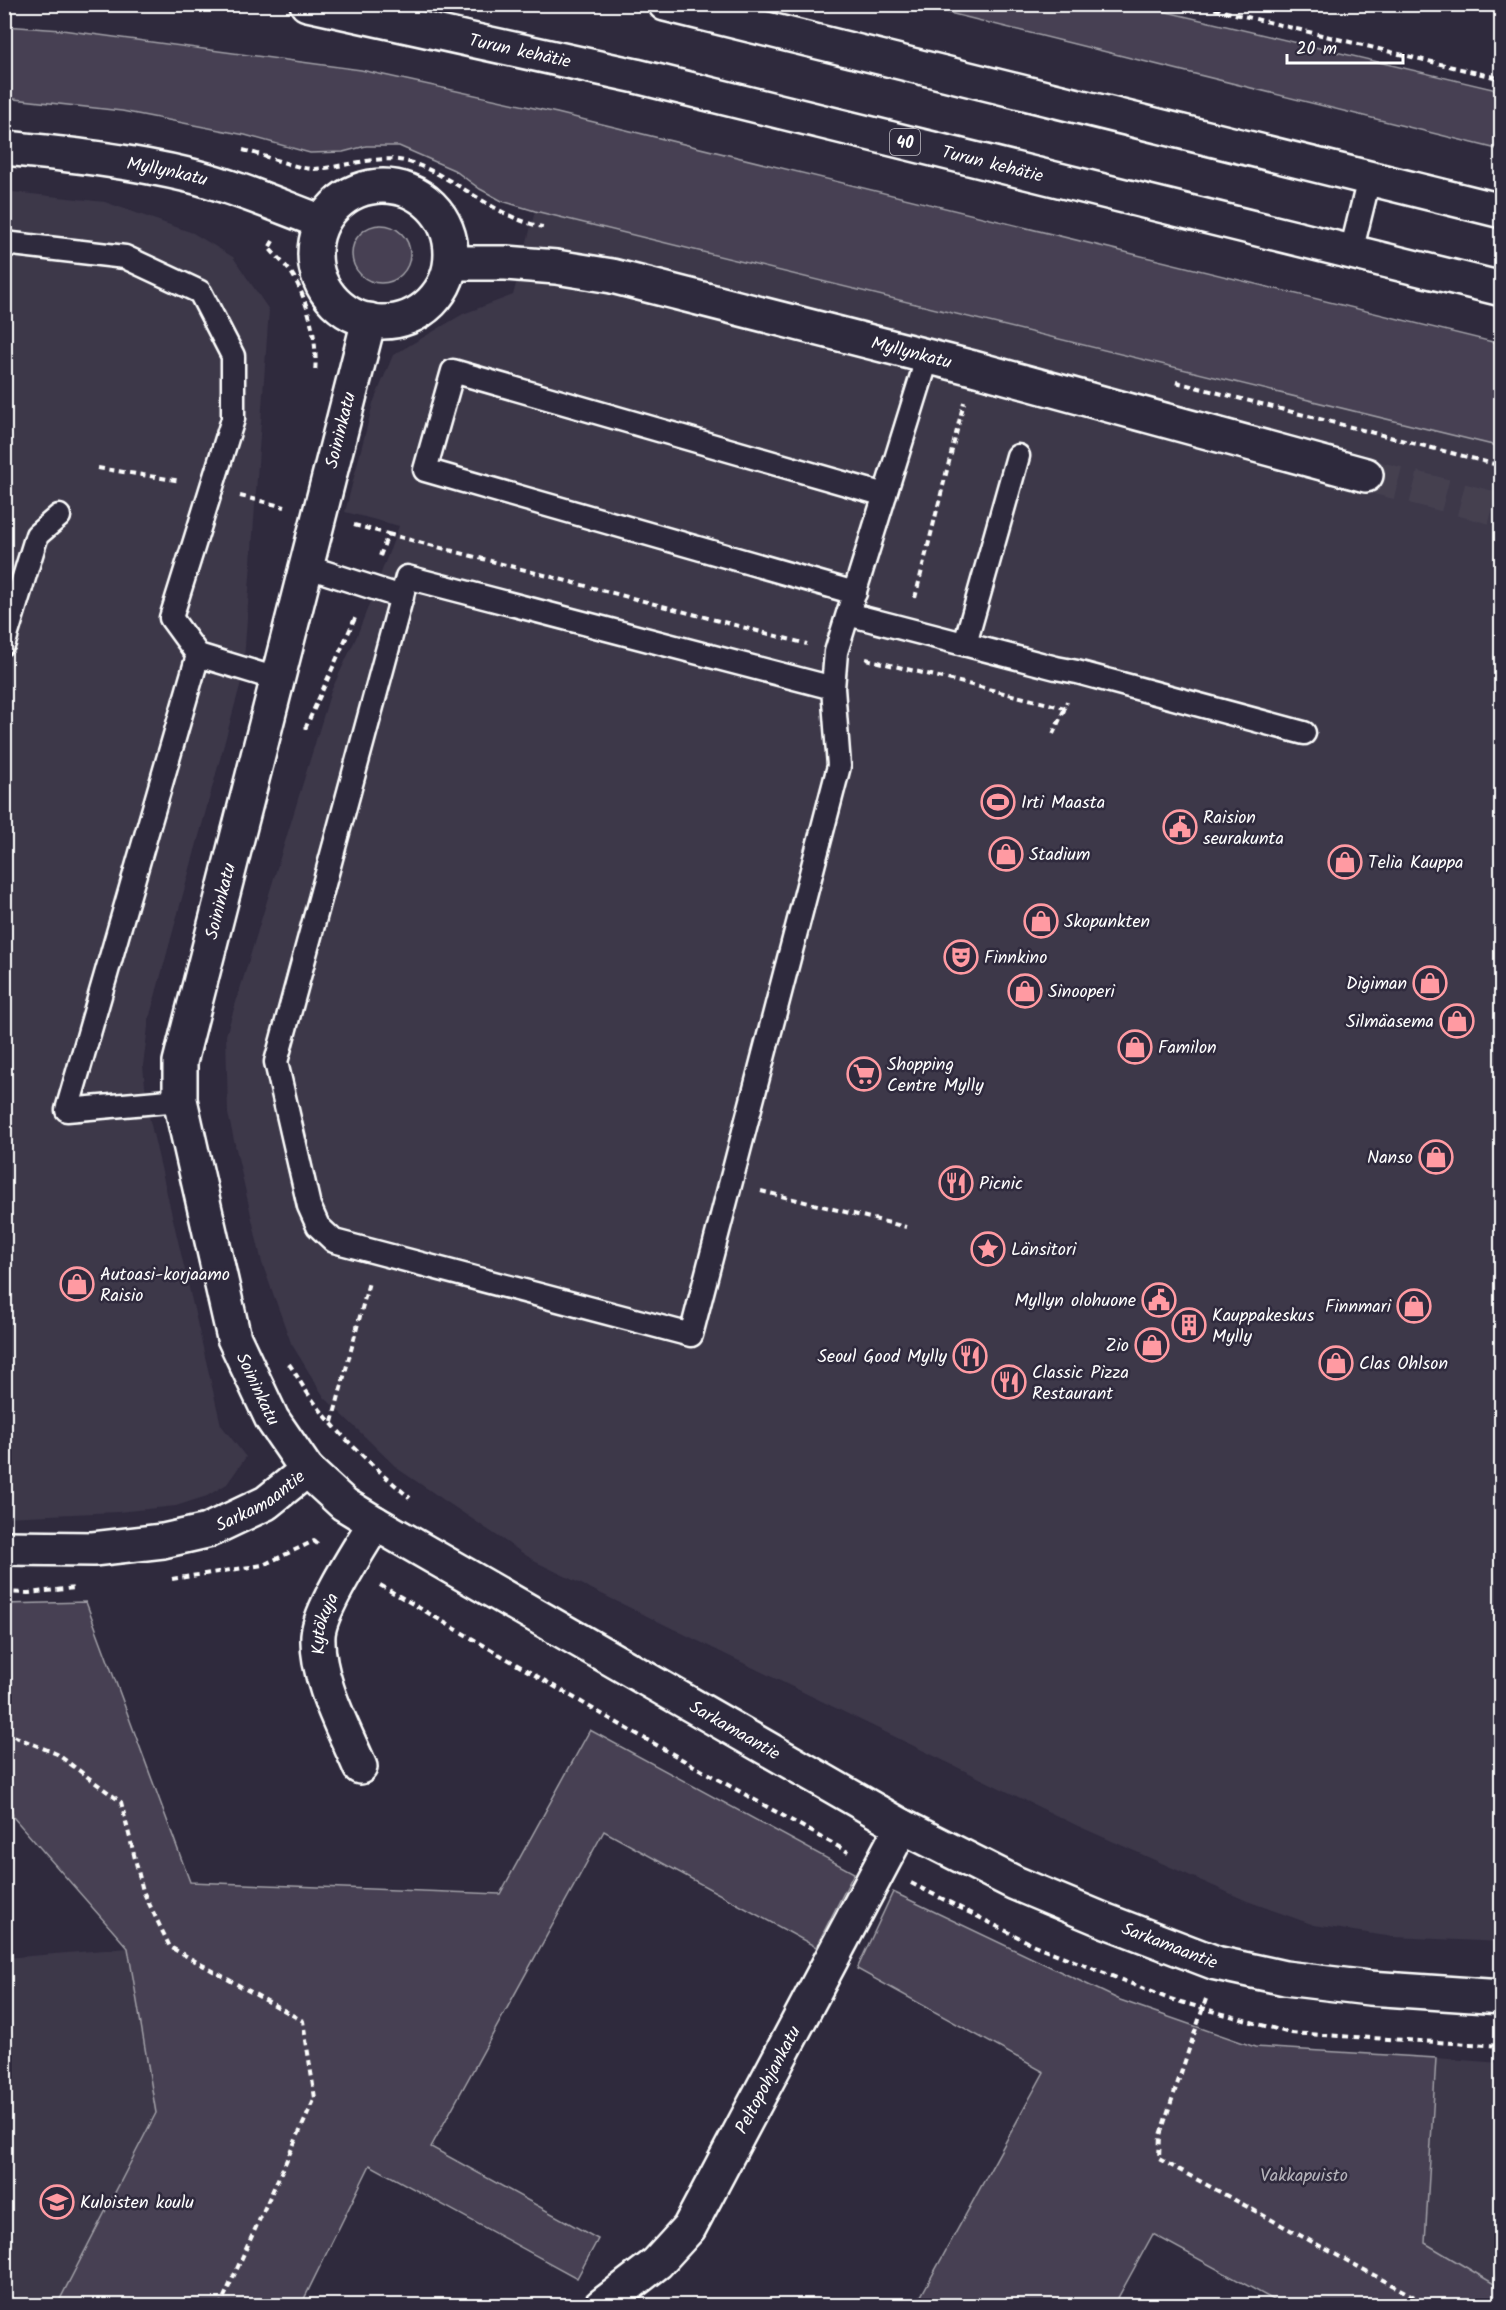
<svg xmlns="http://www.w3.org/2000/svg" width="1506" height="2310" viewBox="0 0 1506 2310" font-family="Kalam,sans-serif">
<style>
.built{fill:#3c3749}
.green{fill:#464152;stroke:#a2a0a8;stroke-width:1.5}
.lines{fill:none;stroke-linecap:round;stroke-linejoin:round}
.street-tunnel{stroke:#443f50;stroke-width:33;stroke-dasharray:33 16;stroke-linecap:butt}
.lane-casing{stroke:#fff;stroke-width:27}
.street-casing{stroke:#fff;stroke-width:38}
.secondary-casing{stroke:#fff;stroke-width:38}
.highway-casing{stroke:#fff;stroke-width:38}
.path{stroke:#fff;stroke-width:4;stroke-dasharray:6 4.5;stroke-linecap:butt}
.lane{stroke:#2f2a3d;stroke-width:22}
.street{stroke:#2f2a3d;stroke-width:33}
.secondary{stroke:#2f2a3d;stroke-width:33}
.highway{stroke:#2f2a3d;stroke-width:33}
.labels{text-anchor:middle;stroke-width:5;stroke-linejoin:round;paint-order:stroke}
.shield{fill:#2f2a3d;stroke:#c1bfc5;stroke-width:1.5}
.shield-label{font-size:16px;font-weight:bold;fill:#fff}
.street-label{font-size:18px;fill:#fff;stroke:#2f2a3d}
.poi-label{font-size:18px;fill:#fff;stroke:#2f2a3d;text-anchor:start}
.park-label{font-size:18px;fill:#b5b3ba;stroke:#2f2a3d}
</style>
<rect width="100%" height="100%" fill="#2f2a3d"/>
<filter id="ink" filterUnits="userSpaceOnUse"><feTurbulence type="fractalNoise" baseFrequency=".0167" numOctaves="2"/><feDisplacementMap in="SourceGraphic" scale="12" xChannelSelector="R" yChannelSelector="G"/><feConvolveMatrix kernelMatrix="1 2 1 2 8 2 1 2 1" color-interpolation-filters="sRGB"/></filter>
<g filter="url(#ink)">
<path class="built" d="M4,191L105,202L193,233L233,257L269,310L243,675L149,1019L143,1066L148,1112L221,1425L246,1457L227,1484L207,1496L176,1506L118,1512L5,1517Z
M535,211L1501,447V1942L1393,1937L1314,1925L1247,1901L1078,1826L536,1562L398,1469L324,1397L291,1343L262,1263L228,1114L226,1035L331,691L356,638L399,526L345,512L373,403L393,355L463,314L513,295Z
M128,1948L156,2113L57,2305H37L5,2291V1958Z
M1436,2058L1501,2063V2288L1425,2243Z"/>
<path class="green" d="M917,5H1137L1501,91V150Z
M4,26L62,30L361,70L557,113L1501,344V447L535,211L502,201L480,189L454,170L399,146H366L343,152L310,153L245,135L122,111L5,98Z
M352 254a29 29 0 1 1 58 0a29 29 0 1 1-58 0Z
M86,1602L190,1882L500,1894L590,1730L854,1873L816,1947L604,1831L431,2147L598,2239L577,2278L370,2165L301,2305H57L156,2113L128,1948L13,1817L6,1766L5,1765V1604Z
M893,1892L1120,2000L1255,2047L1436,2058L1425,2243L1501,2288V2305H1283L1153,2234L1114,2305H916L1044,2072L857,1969Z"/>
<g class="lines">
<path class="street-tunnel" d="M1366,475L1502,510"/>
<g class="lane-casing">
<path id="lane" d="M4,243L125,257L200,292L233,356V419L171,618L198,655L277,679
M1351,252L1369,179
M305,566L402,597
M855,593L425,470L453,371L885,495
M848,614L1056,668L1077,672L1304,733
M4,643L37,535L59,516
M965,644L1018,456
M833,688L407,577L276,1062L309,1206L318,1226L334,1241L691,1335L839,766L833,688L836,652L928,356
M180,1100L67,1110L198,655"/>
</g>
<g class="street-casing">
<g id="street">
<path id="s1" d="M451,263H506L556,267L612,276L973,368L1366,475"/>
<path id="s2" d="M4,1548L93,1549L163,1541L207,1531L266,1503L307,1470"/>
<path id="s3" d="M360,1767C343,1727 316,1679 318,1635C320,1609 360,1547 375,1523"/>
<path id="s4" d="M601,2306L657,2263L689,2228L902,1826"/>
</g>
</g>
<g class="secondary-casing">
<g id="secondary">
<path id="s5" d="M4,148C67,154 130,161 192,176C236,187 279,206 322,222"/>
<circle cx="383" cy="254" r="68"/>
<path id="s6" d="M369,320L180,1062V1100L234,1338L272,1419L307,1470L344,1504L375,1523L902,1826L1015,1883L1106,1921L1216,1963L1285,1978L1369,1988L1502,1997"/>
</g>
</g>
<g class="highway-casing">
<g id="highway">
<path id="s7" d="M307,4L636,76L1502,289"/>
<path d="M665,4L1502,211"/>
</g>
</g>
<path class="path" d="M1194,4L1502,79
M243,150C261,154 297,169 313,169C346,168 379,152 412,163C458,178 494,217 543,227
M273,241L269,248C277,257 288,267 294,277C309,305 318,341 315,373
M1176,382L1502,466
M98,468L181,481
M240,496L285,507
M354,525L388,534L379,559
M388,534L807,644
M915,598L964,402
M866,659L1065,708L1067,701
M305,729L356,616
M1053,734L1065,708
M761,1191L906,1227
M289,1364C297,1375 303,1388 312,1399C339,1436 375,1468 410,1498
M332,1422L369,1282
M172,1579L263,1565L314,1541L319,1545
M380,1585L626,1728L848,1852
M4,1592L28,1593L75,1588
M4,1732L57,1754L121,1802L143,1891L170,1947L303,2021L315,2098L220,2306
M911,1883L1034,1945L1167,1998L1290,2033L1502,2046
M1206,1999L1160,2135L1159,2159L1431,2306"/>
<use href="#lane" class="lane"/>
<use href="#street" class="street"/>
<use href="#secondary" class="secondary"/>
<use href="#highway" class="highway"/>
</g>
</g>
<defs>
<g id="stadium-ring" transform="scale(1.725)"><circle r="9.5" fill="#2f2a3d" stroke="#ff9aa2" stroke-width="1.5"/><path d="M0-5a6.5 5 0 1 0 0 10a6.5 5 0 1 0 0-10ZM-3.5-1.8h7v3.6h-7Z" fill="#ff9aa2"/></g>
<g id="civic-ring" transform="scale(1.725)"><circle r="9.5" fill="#2f2a3d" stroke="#ff9aa2" stroke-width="1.5"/><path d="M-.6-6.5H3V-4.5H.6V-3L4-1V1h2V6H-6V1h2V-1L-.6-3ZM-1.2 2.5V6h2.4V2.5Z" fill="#ff9aa2"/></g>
<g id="shop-ring" transform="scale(1.725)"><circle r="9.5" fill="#2f2a3d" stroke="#ff9aa2" stroke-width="1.5"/><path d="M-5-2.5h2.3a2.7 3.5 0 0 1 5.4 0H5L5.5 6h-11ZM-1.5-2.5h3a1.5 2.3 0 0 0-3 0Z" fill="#ff9aa2"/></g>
<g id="theatre-ring" transform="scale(1.725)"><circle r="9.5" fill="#2f2a3d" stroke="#ff9aa2" stroke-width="1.5"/><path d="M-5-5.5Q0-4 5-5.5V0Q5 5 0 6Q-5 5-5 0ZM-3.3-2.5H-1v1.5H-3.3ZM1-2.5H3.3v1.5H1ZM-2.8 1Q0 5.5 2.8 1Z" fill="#ff9aa2"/></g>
<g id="supermarket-ring" transform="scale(1.725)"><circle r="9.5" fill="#2f2a3d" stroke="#ff9aa2" stroke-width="1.5"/><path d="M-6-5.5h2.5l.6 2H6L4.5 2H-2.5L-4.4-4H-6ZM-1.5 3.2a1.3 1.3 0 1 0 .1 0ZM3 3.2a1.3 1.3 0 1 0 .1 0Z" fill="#ff9aa2"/></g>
<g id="restaurant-ring" transform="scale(1.725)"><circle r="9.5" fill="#2f2a3d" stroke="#ff9aa2" stroke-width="1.5"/><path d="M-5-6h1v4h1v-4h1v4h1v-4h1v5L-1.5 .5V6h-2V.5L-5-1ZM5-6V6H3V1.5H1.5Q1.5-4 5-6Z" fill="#ff9aa2"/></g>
<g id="sight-ring" transform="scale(1.725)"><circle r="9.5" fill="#2f2a3d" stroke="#ff9aa2" stroke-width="1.5"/><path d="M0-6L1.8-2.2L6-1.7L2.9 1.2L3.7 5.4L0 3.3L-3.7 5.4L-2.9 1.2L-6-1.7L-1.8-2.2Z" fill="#ff9aa2"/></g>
<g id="building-ring" transform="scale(1.725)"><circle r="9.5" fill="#2f2a3d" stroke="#ff9aa2" stroke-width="1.5"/><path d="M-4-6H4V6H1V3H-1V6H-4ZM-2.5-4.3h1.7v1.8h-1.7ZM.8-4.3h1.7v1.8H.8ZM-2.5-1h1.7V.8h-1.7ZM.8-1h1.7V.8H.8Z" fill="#ff9aa2"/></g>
<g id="school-ring" transform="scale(1.725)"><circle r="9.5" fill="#2f2a3d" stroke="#ff9aa2" stroke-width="1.5"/><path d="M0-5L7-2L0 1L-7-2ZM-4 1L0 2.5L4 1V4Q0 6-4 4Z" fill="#ff9aa2"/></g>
</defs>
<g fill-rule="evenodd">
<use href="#stadium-ring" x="998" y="802"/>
<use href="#civic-ring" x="1180" y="827"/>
<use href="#shop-ring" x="1006" y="854"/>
<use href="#shop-ring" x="1345" y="862"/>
<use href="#shop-ring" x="1041" y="921"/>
<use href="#theatre-ring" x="961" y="957"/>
<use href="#shop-ring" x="1430" y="983"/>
<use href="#shop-ring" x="1025" y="991"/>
<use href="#shop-ring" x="1457" y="1021"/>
<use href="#shop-ring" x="1135" y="1047"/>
<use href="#supermarket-ring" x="864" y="1074"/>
<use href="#shop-ring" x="1436" y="1157"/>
<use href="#restaurant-ring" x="956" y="1183"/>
<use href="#sight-ring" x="988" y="1249"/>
<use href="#shop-ring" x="77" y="1284"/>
<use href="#civic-ring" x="1159" y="1300"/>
<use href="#shop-ring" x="1414" y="1306"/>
<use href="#building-ring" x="1189" y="1325"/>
<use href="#shop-ring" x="1152" y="1345"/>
<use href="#restaurant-ring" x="970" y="1356"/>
<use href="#shop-ring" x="1336" y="1363"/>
<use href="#restaurant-ring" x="1009" y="1382"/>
<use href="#school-ring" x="57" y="2202"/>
</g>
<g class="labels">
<rect class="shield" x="890" y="129" width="30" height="26" rx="4.5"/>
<g class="shield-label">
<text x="905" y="148">40</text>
</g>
<g class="street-label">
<text dy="6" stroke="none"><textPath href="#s7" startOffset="218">Turun kehätie</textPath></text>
<text dy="6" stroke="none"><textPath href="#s7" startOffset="704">Turun kehätie</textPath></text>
<text dy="6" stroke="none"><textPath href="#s5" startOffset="165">Myllynkatu</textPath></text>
<text dy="6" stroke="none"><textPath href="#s1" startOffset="471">Myllynkatu</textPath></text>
<text transform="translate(340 430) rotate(-76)" y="6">Soininkatu</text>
<text transform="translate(220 901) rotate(-76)" y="6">Soininkatu</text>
<text dy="6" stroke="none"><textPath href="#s6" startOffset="1104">Soininkatu</textPath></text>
<text dy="6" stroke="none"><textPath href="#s2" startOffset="266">Sarkamaantie</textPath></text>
<text dy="6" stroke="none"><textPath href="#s3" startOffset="152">Kytökuja</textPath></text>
<text dy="6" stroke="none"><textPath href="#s6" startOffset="1701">Sarkamaantie</textPath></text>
<text dy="6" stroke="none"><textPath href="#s6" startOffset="2187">Sarkamaantie</textPath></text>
<text dy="6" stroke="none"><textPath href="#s4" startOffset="286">Peltopohjankatu</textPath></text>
</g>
<g class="poi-label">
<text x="1021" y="808">Irti Maasta</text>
<text x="1203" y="823">Raision<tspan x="1203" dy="21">seurakunta</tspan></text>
<text x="1029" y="860">Stadium</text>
<text x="1368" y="868">Telia Kauppa</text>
<text x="1064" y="927">Skopunkten</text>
<text x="984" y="963">Finnkino</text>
<text x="1407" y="989" text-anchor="end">Digiman</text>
<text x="1048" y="997">Sinooperi</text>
<text x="1434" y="1027" text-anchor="end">Silmäasema</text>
<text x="1158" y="1053">Familon</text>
<text x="887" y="1070">Shopping<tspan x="887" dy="21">Centre Mylly</tspan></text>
<text x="1413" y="1163" text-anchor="end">Nanso</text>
<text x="979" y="1189">Picnic</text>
<text x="1011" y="1255">Länsitori</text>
<text x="100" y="1280">Autoasi-korjaamo<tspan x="100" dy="21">Raisio</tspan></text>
<text x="1136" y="1306" text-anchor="end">Myllyn olohuone</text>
<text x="1391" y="1312" text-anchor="end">Finnmari</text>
<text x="1212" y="1321">Kauppakeskus<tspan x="1212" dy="21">Mylly</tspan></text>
<text x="1129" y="1351" text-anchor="end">Zio</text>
<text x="947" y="1362" text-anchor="end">Seoul Good Mylly</text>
<text x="1359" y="1369">Clas Ohlson</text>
<text x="1032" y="1378">Classic Pizza<tspan x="1032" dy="21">Restaurant</tspan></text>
<text x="80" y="2208">Kuloisten koulu</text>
</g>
<g class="park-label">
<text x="1304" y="2181">Vakkapuisto</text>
</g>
</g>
<rect width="1506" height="2310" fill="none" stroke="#2f2a3d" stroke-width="24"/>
<rect x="12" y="12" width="1482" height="2286" fill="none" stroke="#fff" stroke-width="2" filter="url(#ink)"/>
<path d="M1287 54v9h116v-9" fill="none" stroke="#ffffff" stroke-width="3"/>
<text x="1296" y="54" font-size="18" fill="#ffffff" stroke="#2f2a3d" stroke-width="4.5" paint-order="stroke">20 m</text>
</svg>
